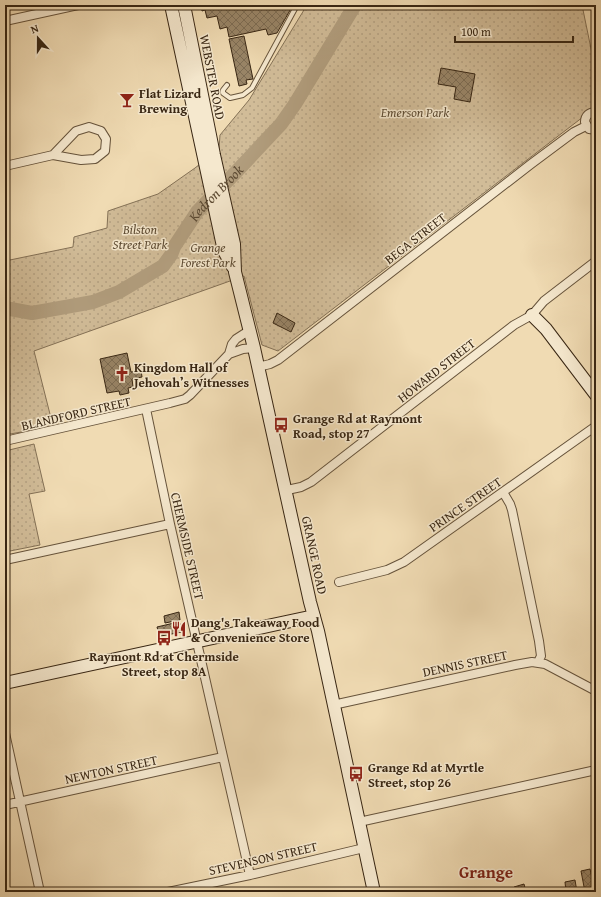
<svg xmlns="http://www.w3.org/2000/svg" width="601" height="897" viewBox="0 0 601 897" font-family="'Gentium Book Plus',serif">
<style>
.park{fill:url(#park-dots);stroke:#847156}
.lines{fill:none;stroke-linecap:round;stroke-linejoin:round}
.river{stroke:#b19d7d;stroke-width:14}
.building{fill:url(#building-cross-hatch);stroke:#382613}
.lane-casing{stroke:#66533b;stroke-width:6}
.street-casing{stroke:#66533b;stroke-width:10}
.secondary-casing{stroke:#382613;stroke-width:14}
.lane{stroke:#f5e8ce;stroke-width:4}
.street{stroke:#f5e8ce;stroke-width:8}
.secondary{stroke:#f5e8ce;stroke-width:12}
.labels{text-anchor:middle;stroke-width:3;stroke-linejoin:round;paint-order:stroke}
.street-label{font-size:13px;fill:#382613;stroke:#f5e8ce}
.poi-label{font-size:13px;font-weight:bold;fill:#382613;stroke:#f5e8ce;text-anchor:start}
.park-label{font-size:13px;font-style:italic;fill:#5e4c34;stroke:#f5e8ce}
.water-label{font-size:14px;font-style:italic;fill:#5c4a33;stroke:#f5e8ce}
.district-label{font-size:17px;font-weight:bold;fill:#7a1f14;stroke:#f5e8ce}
</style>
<defs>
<pattern id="park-dots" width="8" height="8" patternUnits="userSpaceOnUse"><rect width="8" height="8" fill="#d1bc98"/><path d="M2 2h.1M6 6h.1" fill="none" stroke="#b4a182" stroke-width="1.8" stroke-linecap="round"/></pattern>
<pattern id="building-cross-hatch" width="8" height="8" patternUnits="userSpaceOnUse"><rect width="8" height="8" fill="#988466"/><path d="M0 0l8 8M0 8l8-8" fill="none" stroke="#7d6c53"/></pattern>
</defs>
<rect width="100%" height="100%" fill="#f0dbb3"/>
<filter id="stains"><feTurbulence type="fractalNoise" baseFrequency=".005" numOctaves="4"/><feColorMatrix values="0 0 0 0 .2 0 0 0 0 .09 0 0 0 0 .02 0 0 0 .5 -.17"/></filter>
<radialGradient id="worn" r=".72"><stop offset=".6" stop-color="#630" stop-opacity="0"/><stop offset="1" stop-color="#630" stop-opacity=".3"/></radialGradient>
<path class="park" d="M307,5H582L596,73V107L278,351L262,345L244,276L34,351L53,426L5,435V261L73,247L74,237L107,228L108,211L158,194L195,168L219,149L220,135L249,100Z
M34,444L45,491L29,494L40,545L5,552V451Z"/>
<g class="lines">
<path class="river" id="s1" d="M5,308L32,313L93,302L119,292L163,266L171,255L174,247L197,212L237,171L281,124L295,104L355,5"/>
</g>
<path class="building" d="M201,5H293L277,33L268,35L266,29L229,37L227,27L220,29L217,16L207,18L205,10L202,11Z
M244,36L253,79L246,80L247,84L239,86L229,39Z
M441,68L475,74L470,102L454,99L456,87L438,84Z
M277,313L295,323L291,332L273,323Z
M127,353L131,372L141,370L142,377L132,379L133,387L128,388L129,393L120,395L119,391L107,393L100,359Z
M179,612L180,620L165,623L164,616Z
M174,623V626L181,624L183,631L182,632L161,636L160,634H159L157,627Z
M590,869L595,892H585L581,871Z
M575,880L577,892H566L565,882Z
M524,884L526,892H515L514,887Z"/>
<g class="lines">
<g class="lane-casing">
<path id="lane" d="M227,85L223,90V93L230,98L243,95L252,88L297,5"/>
</g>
<g class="street-casing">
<path id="street" d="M5,21L78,5
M596,112C589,112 585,116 585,122L589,129L596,130
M5,166L53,155L81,160L95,159L105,151L106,139L101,131L89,127L76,131L53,155
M229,354L243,349L254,348
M258,367L270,364L278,360L531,164L574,132L586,126
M146,409L170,524L250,875
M5,441L170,403L185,399L190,395L229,354L232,344L236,339L250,330
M287,490L301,487L311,482L514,325L532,315L544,301L596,261
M503,492L510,504L512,510L539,641L541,656L538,662
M5,560L170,524
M339,582L387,570L404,562L596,426
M333,705L515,665L532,662L545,664L596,691
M5,733L40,892
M5,805L223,757
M359,822L596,770
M168,892L250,875L364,848"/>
</g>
<g class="secondary-casing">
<path id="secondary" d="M171,5L224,251L233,267
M184,5L214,155L234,244L235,272L254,348L310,602L318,631L374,892
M532,315L546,329L596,395
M5,683L314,616"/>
</g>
<use href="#lane" class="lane"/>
<use href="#street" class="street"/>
<use href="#secondary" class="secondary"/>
</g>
<defs>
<g id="bar-bare" transform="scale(1.2)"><path d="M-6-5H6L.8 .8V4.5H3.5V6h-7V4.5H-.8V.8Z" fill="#8f2418" stroke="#f5e8ce" stroke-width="2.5" paint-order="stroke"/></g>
<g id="church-bare" transform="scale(1.2)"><path d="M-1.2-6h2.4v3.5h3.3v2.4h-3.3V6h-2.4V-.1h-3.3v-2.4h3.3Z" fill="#8f2418" stroke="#f5e8ce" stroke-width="2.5" paint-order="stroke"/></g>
<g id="bus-bare" transform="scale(1.2)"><path d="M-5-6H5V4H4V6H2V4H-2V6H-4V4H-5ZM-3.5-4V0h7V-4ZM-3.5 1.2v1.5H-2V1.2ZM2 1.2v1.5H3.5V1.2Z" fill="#8f2418" stroke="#f5e8ce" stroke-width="2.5" paint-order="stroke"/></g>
<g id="restaurant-bare" transform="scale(1.2)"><path d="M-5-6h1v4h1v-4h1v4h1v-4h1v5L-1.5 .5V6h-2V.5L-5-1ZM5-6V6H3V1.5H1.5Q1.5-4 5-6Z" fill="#8f2418" stroke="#f5e8ce" stroke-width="2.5" paint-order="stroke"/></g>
</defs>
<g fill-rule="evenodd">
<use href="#bar-bare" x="127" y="100"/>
<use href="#church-bare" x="122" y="374"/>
<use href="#bus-bare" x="281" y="425"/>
<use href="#restaurant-bare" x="179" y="629"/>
<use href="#bus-bare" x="164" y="638"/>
<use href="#bus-bare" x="356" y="774"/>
</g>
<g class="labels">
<g class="street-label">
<text transform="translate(213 77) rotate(79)" y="5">WEBSTER ROAD</text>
<text transform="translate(415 238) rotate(-38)" y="5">BEGA STREET</text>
<text transform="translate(436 370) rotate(-38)" y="5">HOWARD STREET</text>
<text transform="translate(76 413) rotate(-13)" y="5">BLANDFORD STREET</text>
<text transform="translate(465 504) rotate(-35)" y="5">PRINCE STREET</text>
<text transform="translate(188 546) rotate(77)" y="5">CHERMSIDE STREET</text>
<text transform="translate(315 555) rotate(78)" y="5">GRANGE ROAD</text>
<text transform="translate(465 663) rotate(-12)" y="5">DENNIS STREET</text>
<text transform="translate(111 769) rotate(-12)" y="5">NEWTON STREET</text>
<text transform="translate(263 858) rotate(-13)" y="5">STEVENSON STREET</text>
</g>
<g class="poi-label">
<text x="139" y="98">Flat Lizard<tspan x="139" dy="15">Brewing</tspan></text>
<text x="134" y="372">Kingdom Hall of<tspan x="134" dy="15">Jehovah’s Witnesses</tspan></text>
<text x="293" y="423">Grange Rd at Raymont<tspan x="293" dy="15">Road, stop 27</tspan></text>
<text x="191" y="627">Dang's Takeaway Food<tspan x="191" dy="15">&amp; Convenience Store</tspan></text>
<text x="164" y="661" text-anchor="middle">Raymont Rd at Chermside<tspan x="164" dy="15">Street, stop 8A</tspan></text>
<text x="368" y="772">Grange Rd at Myrtle<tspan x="368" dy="15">Street, stop 26</tspan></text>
</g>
<g class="park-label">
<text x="415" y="117">Emerson Park</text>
<text x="140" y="234">Bilston<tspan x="140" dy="15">Street Park</tspan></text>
<text x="208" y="252">Grange<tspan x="208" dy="15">Forest Park</tspan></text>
</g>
<g class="water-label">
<text dy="5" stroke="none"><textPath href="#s1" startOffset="259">Kedron Brook</textPath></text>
</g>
<g class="district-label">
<text x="486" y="878">Grange</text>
</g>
</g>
<rect width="601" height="897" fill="none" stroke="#f0dbb3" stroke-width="20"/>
<rect x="6" y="6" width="589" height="885" fill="none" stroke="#382613" stroke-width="2"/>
<rect x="10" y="10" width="581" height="877" fill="none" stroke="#382613"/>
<g transform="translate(38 38) rotate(339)" stroke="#f5e8ce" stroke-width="3" paint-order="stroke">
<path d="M0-3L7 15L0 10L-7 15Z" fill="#382613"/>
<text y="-6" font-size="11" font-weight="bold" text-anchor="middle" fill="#382613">N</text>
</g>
<path d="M455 36v6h118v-6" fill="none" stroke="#382613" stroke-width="2"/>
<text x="461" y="36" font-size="12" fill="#382613" stroke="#f5e8ce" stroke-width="3" paint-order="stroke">100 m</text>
<rect width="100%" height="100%" filter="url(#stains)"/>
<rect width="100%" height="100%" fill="url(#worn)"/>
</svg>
